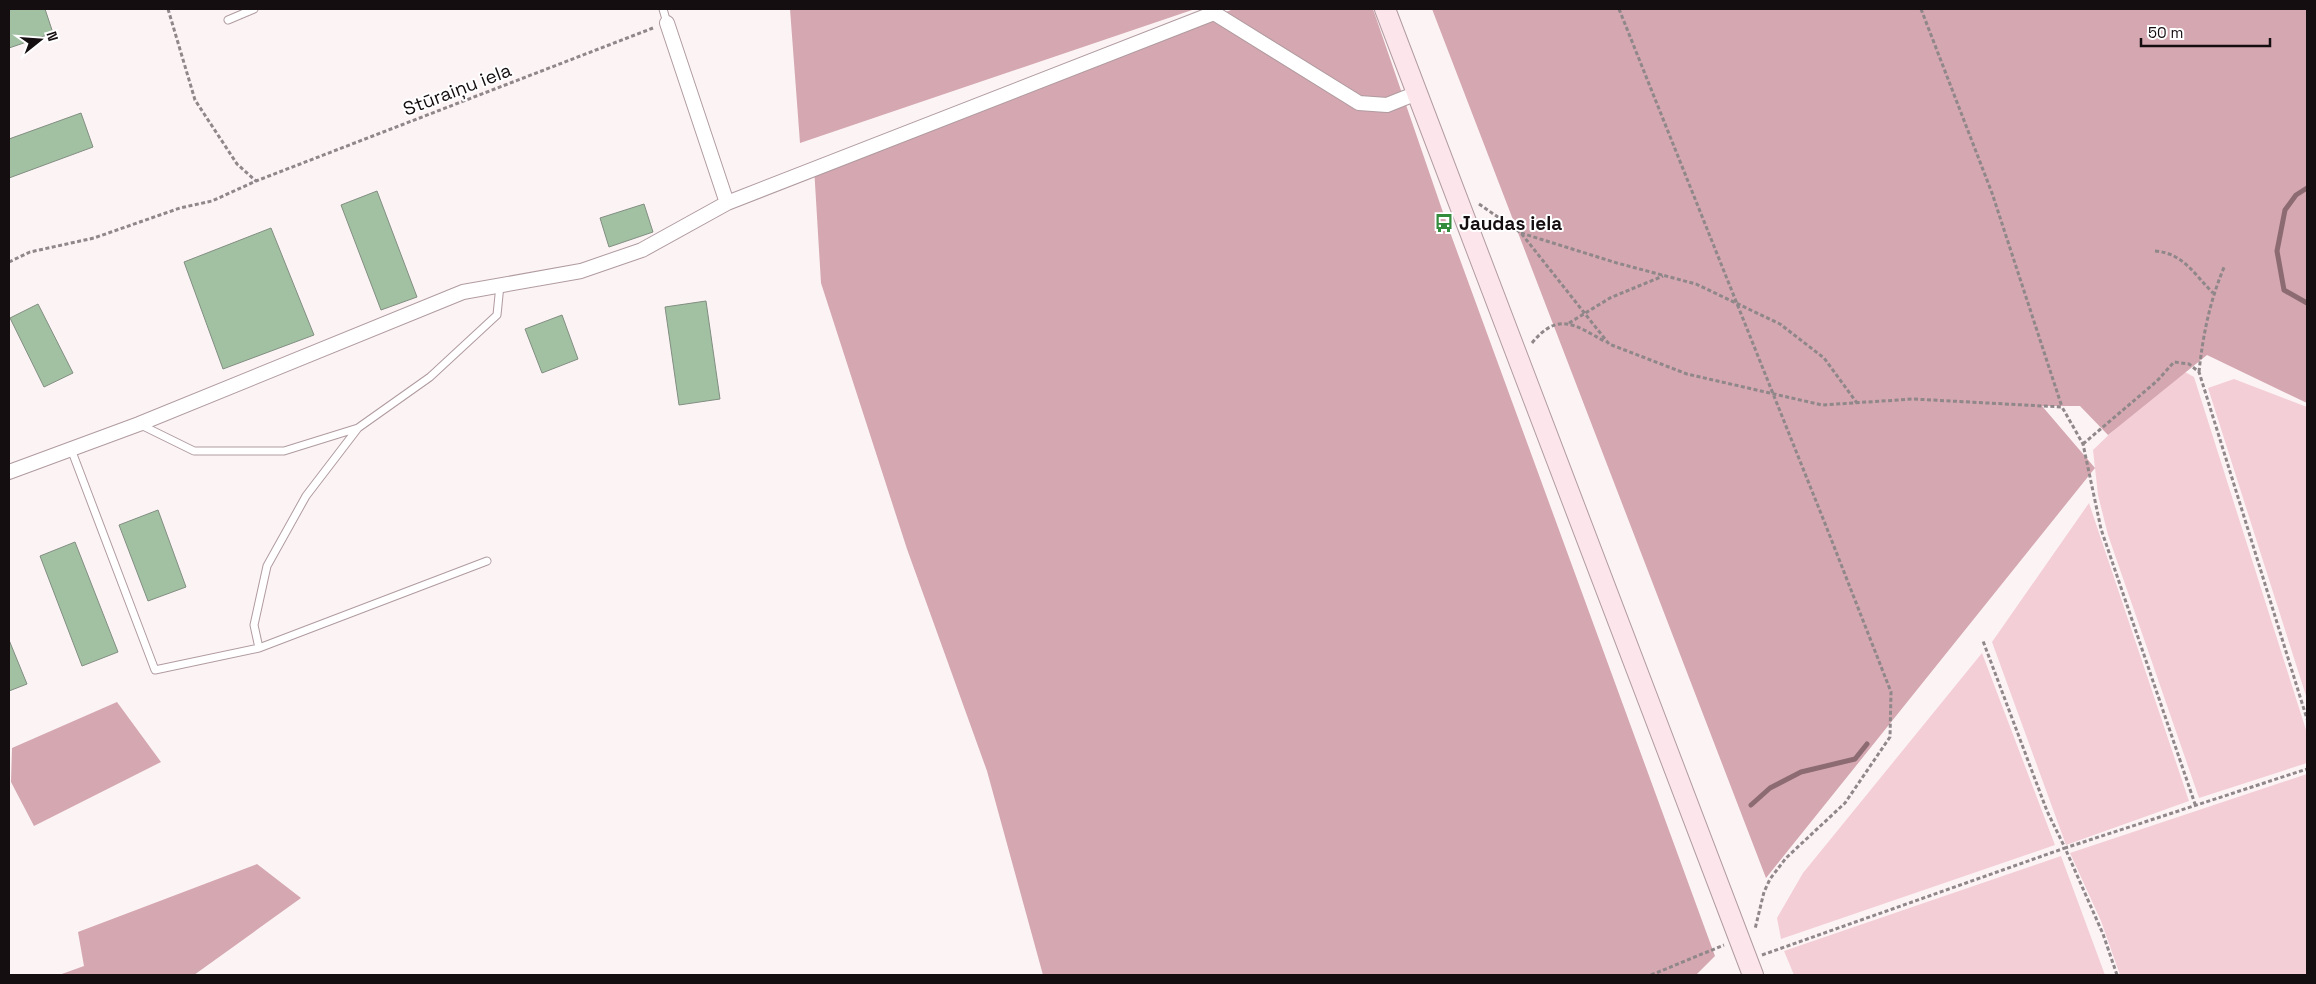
<svg xmlns="http://www.w3.org/2000/svg" width="2316" height="984" viewBox="0 0 2316 984" font-family="'Space Grotesk',sans-serif">
<style>
.green{fill:#f4ced7}
.forest{fill:#d4a7b1}
.lines{fill:none;stroke-linecap:round;stroke-linejoin:round}
.stream{stroke:#8d6b73;stroke-width:5}
.building{fill:#a2c1a2;stroke:#818e81}
.lane-casing{stroke:#b09ba0;stroke-width:9}
.street-casing{stroke:#b09ba0;stroke-width:16}
.secondary-casing{stroke:#b09ba0;stroke-width:22}
.path{stroke:#8f8789;stroke-width:3;stroke-dasharray:4 2.5;stroke-linecap:butt}
.lane{stroke:#fff;stroke-width:7}
.street{stroke:#fff;stroke-width:14}
.secondary{stroke:#fce5eb;stroke-width:20}
.labels{text-anchor:middle;stroke-width:4;stroke-linejoin:round;paint-order:stroke}
.street-label{font-size:19px;fill:#150e10;stroke:#fff}
.poi-label{font-size:19px;font-weight:bold;fill:#150e10;stroke:#fff;text-anchor:start}
</style>
<rect width="100%" height="100%" fill="#fcf3f5"/>
<path class="green" d="M2178,368L2194,377L2307,733V763L2199,798L2108,535L2098,495L2093,450Z
M2234,379L2307,407V699L2208,388Z
M2089,503L2189,801L2066,845L1992,642Z
M1982,653L2055,845L1781,939L1777,918L1803,873Z
M2307,774V975H2120L2101,921L2070,853Z
M2061,856L2105,975H1794L1784,951Z"/>
<path class="forest" d="M790,9H1195L800,143Z
M1234,9H1373L1447,224L1715,956L1696,975H1043L987,771L907,549L821,283L814,167L909,124Z
M1432,9H2307V403L2207,355L2108,435L2080,406H2042L2095,468L1766,878Z
M117,702L161,762L34,826L11,782L12,748Z
M257,864L301,898L194,975H59L84,966L78,932Z"/>
<g class="lines">
<path class="stream" d="M2307,188L2296,195L2285,210L2277,251L2284,290L2307,303
M1751,805L1770,788L1801,772L1855,759L1867,744"/>
</g>
<path class="building" d="M9,9H45L53,33L9,48Z
M81,113L93,147L9,178V139Z
M377,191L417,297L381,310L341,205Z
M644,204L653,232L609,247L600,218Z
M271,228L314,335L223,369L184,262Z
M706,301L720,399L679,405L665,307Z
M38,304L73,373L44,387L10,318Z
M562,315L578,359L542,373L525,329Z
M158,510L186,587L148,601L119,525Z
M75,542L118,652L82,666L40,556Z
M9,640L27,684L9,691Z"/>
<g class="lines">
<g class="lane-casing">
<path id="lane" d="M663,9L667,23
M228,20L254,9
M139,424L194,451H284L358,428
M71,449L155,670L259,648L487,561
M259,648L254,625L267,566L306,496L358,428L430,377L497,315L500,285"/>
</g>
<g class="street-casing">
<path id="street" d="M667,23L727,203
M9,472L139,424L463,292L581,271L642,250L727,203L1214,13L1359,103L1387,105L1417,93"/>
</g>
<g class="secondary-casing">
<path id="secondary" d="M1385,9L1753,975"/>
</g>
<path class="path" d="M168,9L195,100L237,164L256,181
M1619,9L1826,526L1891,692L1890,737L1845,803L1786,858L1770,879L1764,892L1755,929
M1921,9L1992,193L2062,407
M1479,204L1521,233L1609,344L1687,374L1822,405L1913,399L2062,407L2083,444L2101,529L2195,804
M1521,233L1617,263L1696,284L1780,324L1824,358L1857,403
M2155,251C2183,253 2194,274 2213,293
M9,262L30,252L94,238L180,208L212,201L256,181L653,28
M1569,323L1610,298L1663,276
M1532,343C1559,310 1576,326 1606,342
M2199,372C2203,334 2210,300 2225,265
M2083,444L2157,381L2174,362L2189,364L2199,372L2307,719
M1762,955L2065,848L2047,811L1983,641
M1651,975L1724,945
M2117,975L2103,934L2065,848L2307,769"/>
<use href="#lane" class="lane"/>
<use href="#street" class="street"/>
<use href="#secondary" class="secondary"/>
</g>
<defs>
<g id="bus-bare" transform="scale(1.5)"><path d="M-5-6H5V4H4V6H2V4H-2V6H-4V4H-5ZM-3.5-4V0h7V-4ZM-3.5 1.2v1.5H-2V1.2ZM2 1.2v1.5H3.5V1.2Z" fill="#338c3c" stroke="#fff" stroke-width="2.5" paint-order="stroke"/></g>
</defs>
<g fill-rule="evenodd">
<use href="#bus-bare" x="1444" y="223"/>
</g>
<g class="labels">
<g class="street-label">
<text transform="translate(457 89) rotate(-21)" y="7">Stūraiņu iela</text>
</g>
<g class="poi-label">
<text x="1459" y="230">Jaudas iela</text>
</g>
</g>
<rect width="2316" height="984" fill="none" stroke="#150e10" stroke-width="20"/>
<g transform="translate(40 40) rotate(73)" stroke="#ffffff" stroke-width="4" paint-order="stroke">
<path d="M0-4L9 19L0 12L-9 19Z" fill="#150e10"/>
<text y="-8" font-size="14" font-weight="bold" text-anchor="middle" fill="#150e10">N</text>
</g>
<path d="M2141 38v8h129v-8" fill="none" stroke="#150e10" stroke-width="2.5"/>
<text x="2148" y="38" font-size="15" fill="#150e10" stroke="#ffffff" stroke-width="4" paint-order="stroke">50 m</text>
</svg>
